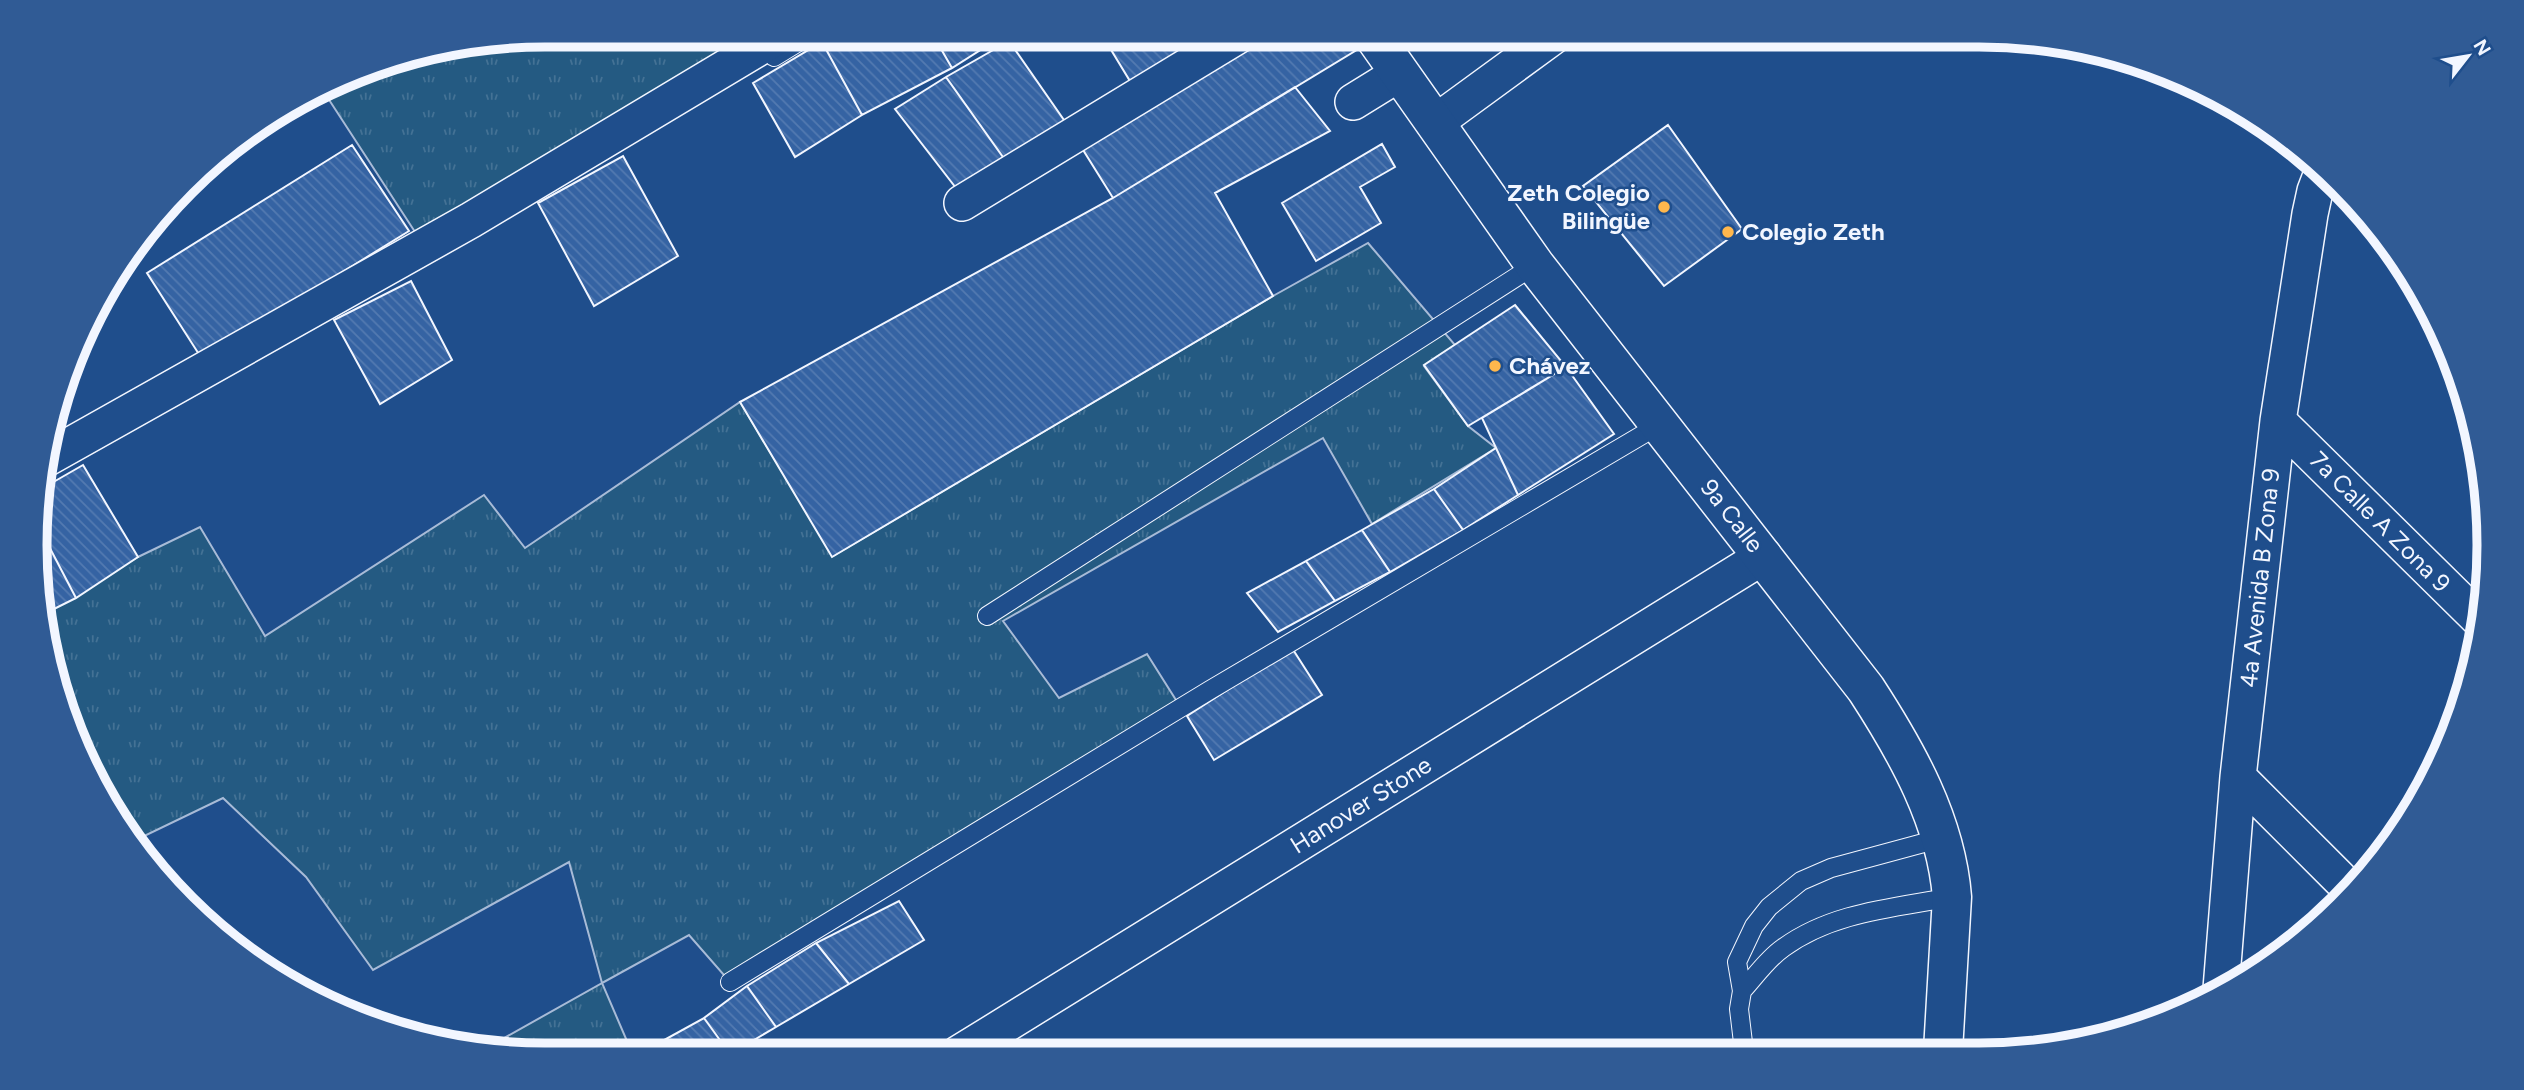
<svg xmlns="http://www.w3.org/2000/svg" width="2524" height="1090" viewBox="0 0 2524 1090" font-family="Figtree,sans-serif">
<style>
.grass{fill:url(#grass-tufts);stroke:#a8bbd7;stroke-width:2}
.building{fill:url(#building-back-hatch);stroke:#f2f6ff;stroke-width:2}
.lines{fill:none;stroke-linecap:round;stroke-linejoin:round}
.lane-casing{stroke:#f2f6ff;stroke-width:20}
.street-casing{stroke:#f2f6ff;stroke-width:38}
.secondary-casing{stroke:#f2f6ff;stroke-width:41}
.lane{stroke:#1f4e8c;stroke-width:18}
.street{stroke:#1f4e8c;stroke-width:35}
.secondary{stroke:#1f4e8c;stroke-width:38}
.poi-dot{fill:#ffb74d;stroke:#1f4e8c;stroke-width:2.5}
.labels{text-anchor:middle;stroke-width:5;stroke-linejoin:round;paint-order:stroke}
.poi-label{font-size:24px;font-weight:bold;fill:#f2f6ff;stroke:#1f4e8c;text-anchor:start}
.street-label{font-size:24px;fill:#f2f6ff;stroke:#1f4e8c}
.rim{fill:none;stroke:#f2f6ff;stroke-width:9}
</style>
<defs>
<pattern id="grass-tufts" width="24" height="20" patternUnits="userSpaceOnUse" patternTransform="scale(1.75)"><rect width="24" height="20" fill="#245a82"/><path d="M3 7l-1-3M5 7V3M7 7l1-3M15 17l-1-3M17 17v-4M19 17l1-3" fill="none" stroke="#447295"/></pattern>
<pattern id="building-back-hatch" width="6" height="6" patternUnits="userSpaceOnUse" patternTransform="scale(1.75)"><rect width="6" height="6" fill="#3563a3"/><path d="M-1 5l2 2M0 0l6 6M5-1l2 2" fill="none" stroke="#537ab1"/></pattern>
</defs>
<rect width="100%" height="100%" fill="#1f4e8c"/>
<path class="grass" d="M545,35H760L417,235L322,89L381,62Z
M1368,243L1455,345L1424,366L1468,426L1496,448L1372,524L1323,438L1003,621L1059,698L1147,654L1181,708L730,982L689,935L602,983L633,1055H545L490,1046L602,983L569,862L373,970L306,877L223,798L136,840L103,800L62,709L40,615L138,557L200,527L265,636L484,495L525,548L740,402L833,556L1273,296Z"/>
<path class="building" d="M832,35H933L952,68L862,115L822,42Z
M933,35H1004L952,68Z
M1102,35H1207L1133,86Z
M1262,35H1350L1360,48L1113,198L1080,145Z
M1009,41L1066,123L1005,160L946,77Z
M822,42L862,115L795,157L753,83Z
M946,77L1005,160L956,188L895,109Z
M1295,87L1330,131L1215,193L1273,296L832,557L740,402L1113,198Z
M1668,125L1742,229L1664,286L1583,186Z
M1382,144L1395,167L1360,187L1381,223L1316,261L1282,203Z
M352,145L409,231L202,359L147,273Z
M623,156L678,256L594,306L538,203Z
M411,281L452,360L380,404L334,320Z
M1515,305L1566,367L1468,426L1424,365Z
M1566,367L1614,434L1518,495L1482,418Z
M1496,448L1518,495L1463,530L1434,489Z
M83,465L138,557L76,598L42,533L43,488Z
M1434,489L1463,530L1390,572L1362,530Z
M1362,530L1390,572L1335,601L1306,561Z
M42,533L76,598L40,616L39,612Z
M1306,561L1335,601L1278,632L1247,593Z
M1292,648L1322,695L1214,760L1187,716Z
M899,901L924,940L849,984L816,943Z
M816,943L849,984L776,1027L747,986Z
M747,986L776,1027L730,1054L704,1018Z
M704,1018L730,1054L637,1055Z"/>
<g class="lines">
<g class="lane-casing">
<path id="lane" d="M774,57L810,35
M987,616L1535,265
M730,982L1210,690L1659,425
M1742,991C1755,977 1767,959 1783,948C1832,912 1894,908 1952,897
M1744,1051L1739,1009L1742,991L1737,962L1754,926L1769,907L1801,881L1831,868L1942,838"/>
</g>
<g class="street-casing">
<path id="street" d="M1353,102L1400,73
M1436,122L1555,35
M962,203L1239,35
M2278,421L2482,622
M44,460L471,220L780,35
M2238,777L2348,887
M2221,989L2238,777L2278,421L2310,214L2315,191L2323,170
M958,1054L1764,556"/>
</g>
<g class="secondary-casing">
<path id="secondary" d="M1373,35L1535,265L1866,689C1907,752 1946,821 1952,897L1943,1051"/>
</g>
<use href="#lane" class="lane"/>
<use href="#street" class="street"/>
<use href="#secondary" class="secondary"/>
</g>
<g class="poi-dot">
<circle cx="1664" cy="207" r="7"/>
<circle cx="1728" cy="232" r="7"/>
<circle cx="1495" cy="366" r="7"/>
</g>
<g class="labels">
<g class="poi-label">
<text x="1650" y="201" text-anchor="end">Zeth Colegio<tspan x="1650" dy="28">Bilingüe</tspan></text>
<text x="1742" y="240">Colegio Zeth</text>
<text x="1509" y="374">Chávez</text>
</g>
<g class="street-label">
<text transform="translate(1732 516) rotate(52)" y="8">9a Calle</text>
<text transform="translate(2380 522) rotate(45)" y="8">7a Calle A Zona 9</text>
<text transform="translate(2260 578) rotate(-84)" y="8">4a Avenida B Zona 9</text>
<text transform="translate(1361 805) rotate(-32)" y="8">Hanover Stone</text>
</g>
</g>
<path d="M0 0H2524V1090H0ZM545 47H1979A498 498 0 0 1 2477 545V545A498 498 0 0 1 1979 1043H545A498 498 0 0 1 47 545V545A498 498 0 0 1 545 47Z" fill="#305b95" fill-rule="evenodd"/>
<path class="rim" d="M545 47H1979A498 498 0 0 1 2477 545V545A498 498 0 0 1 1979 1043H545A498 498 0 0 1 47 545V545A498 498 0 0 1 545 47Z"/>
<g transform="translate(2468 56) rotate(59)" stroke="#1f4e8c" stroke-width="5" paint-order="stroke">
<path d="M0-5L12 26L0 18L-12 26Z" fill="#f2f6ff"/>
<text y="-10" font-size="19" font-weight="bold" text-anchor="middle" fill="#f2f6ff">N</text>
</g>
</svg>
